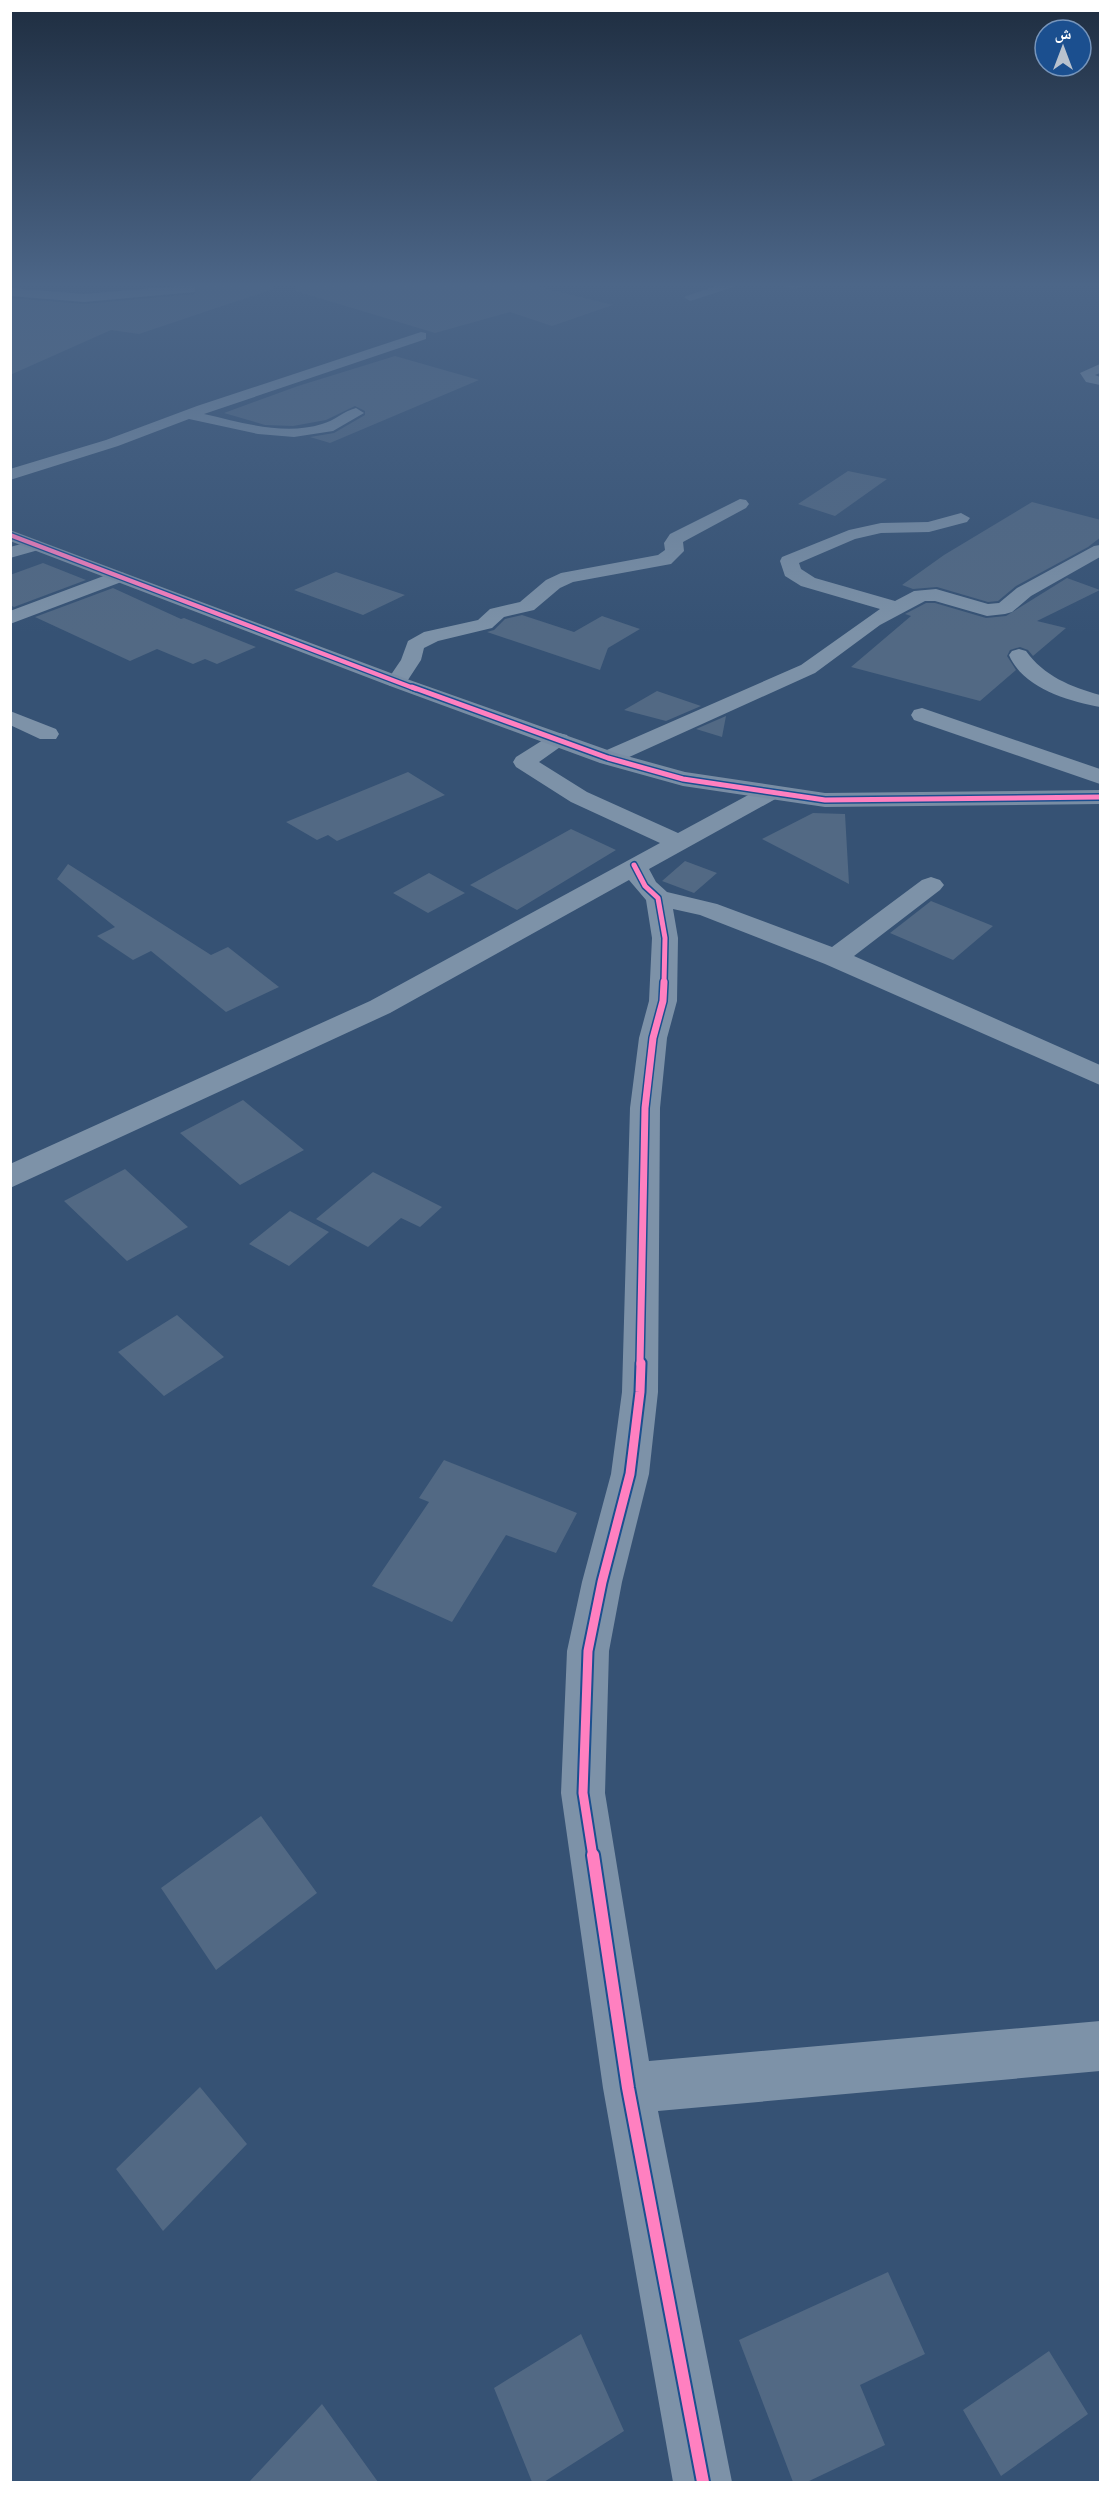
<svg xmlns="http://www.w3.org/2000/svg" width="1111" height="2493" viewBox="0 0 1111 2493" font-family="'Work Sans','Noto Naskh Arabic',sans-serif">
<style>
.building{fill:#526984}
.lines{fill:none;stroke-linecap:round;stroke-linejoin:round}
.street{fill:#7d92a8;fill-rule:evenodd}
.secondary{fill:#798da4;fill-rule:evenodd}
.cycleway-far4-casing{stroke:#1b4f8f;stroke-width:7}
.cycleway-far3-casing{stroke:#1b4f8f;stroke-width:8}
.cycleway-far2-casing{stroke:#1b4f8f;stroke-width:10}
.cycleway-far1-casing{stroke:#1b4f8f;stroke-width:13}
.cycleway-casing{stroke:#1b4f8f;stroke-width:16}
.cycleway-far4{stroke:#ff80c0;stroke-width:4.5}
.cycleway-far3{stroke:#ff80c0;stroke-width:5}
.cycleway-far2{stroke:#ff80c0;stroke-width:7}
.cycleway-far1{stroke:#ff80c0;stroke-width:9}
.cycleway{stroke:#ff80c0;stroke-width:12}
</style>
<rect width="100%" height="100%" fill="#365274"/>
<path class="building" d="M196,284H272L273,289L139,334L111,330L10,375V298L84,304L195,294Z
M297,284H539V287L613,305L552,326L510,312L435,333L296,291Z
M395,356L479,380L330,443L310,437L334,433L365,415V411L355,406L326,420L293,426L265,425L224,413L298,386Z
M848,471L887,479L835,516L798,504Z
M1032,502L1101,520V537L1088,547L1016,586L998,601L988,602L937,587L913,589L902,585L944,555Z
M43,563L86,580L14,607L10,605V575Z
M336,572L405,595L363,615L294,590Z
M1067,578L1100,590L1037,621L1066,628L1033,656L1028,650L1020,647L1010,650L1007,656L1016,670L980,701L851,667L911,616L905,614L926,603H935L986,618L1006,616Z
M113,588L181,619L184,618L256,647L217,664L205,659L193,664L157,649L130,661L35,617Z
M522,615L574,632L602,616L640,629L608,648L600,670L487,632L494,630L505,619Z
M657,691L701,706L666,721L624,710Z
M726,716L722,737L696,729Z
M408,772L445,795L337,841L328,835L317,840L286,822Z
M813,813L845,814L849,884L762,839Z
M571,829L616,850L517,910L470,885Z
M685,861L717,873L694,893L662,881Z
M68,864L211,955L228,947L279,987L226,1012L151,951L133,960L97,936L115,927L57,879Z
M429,873L465,893L428,913L393,893Z
M931,901L993,926L953,960L890,933Z
M243,1100L304,1150L240,1185L180,1133Z
M125,1169L188,1227L127,1261L64,1201Z
M373,1172L442,1207L420,1227L401,1218L368,1247L316,1219Z
M290,1211L329,1232L289,1266L249,1244Z
M177,1315L224,1357L164,1396L118,1352Z
M444,1460L577,1513L556,1553L506,1535L452,1622L372,1586L429,1502L419,1498Z
M261,1816L317,1893L216,1970L161,1888Z
M200,2087L247,2144L163,2231L116,2169Z
M888,2272L925,2354L860,2385L885,2445L807,2482H793L739,2340Z
M581,2334L624,2431L544,2482H532L494,2388Z
M1049,2351L1088,2414L1001,2476L963,2410Z
M322,2404L378,2482H249Z"/>
<g class="lines">
<path class="street" d="M722,284H743L690,301L684,297Z
M783,284H805C800,290 788,290 783,284Z
M190,285L195,286V292L84,302L10,296V288L84,294Z
M421,332L426,333V339L204,414C240,422 284,436 322,424C334,421 344,411 356,408L364,413L333,431L294,437L258,434L189,419L118,446L10,480V469L106,440L197,406Z
M1100,364V373L1095,375L1100,377V385L1086,382L1080,373Z
M740,499L746,500L749,504L746,508L683,542L684,551L671,564L573,582L560,588L534,610L504,617L492,628L438,641L424,648L421,660L404,686H390L386,682L401,660L408,641L424,632L478,620L490,609L520,602L546,580L561,573L658,555L665,550L664,543L670,534Z
M961,513L970,518L967,522L929,532L881,533L855,539L799,563L801,569L815,578L895,601L914,591L936,589L988,604L999,603L1017,588L1094,546L1100,545V557L1031,596L1012,612L1005,614L987,616L935,601H925L880,625L815,673L616,763H600L597,758L600,753L801,665L880,609L801,586L785,576L780,561L782,557L849,530L881,523L928,522Z
M36,540L45,545L42,549L10,558V547Z
M117,571L124,573L126,577L124,581L10,624V611Z
M1019,649L1026,651C1044,676 1071,687 1100,695V707C1068,701 1023,688 1009,655L1012,651Z
M922,708L1100,769V784L914,720L911,715L914,710Z
M10,711L56,729L59,734L56,739H40L10,725Z
M559,733L567,735L570,740L539,762L587,792L678,833L763,787H779L783,792L779,797L649,869L656,882L667,892L717,904L832,947L922,880L931,877L940,880L944,885L940,890L854,956L1100,1065V1085L825,964L700,915L673,909L678,938L677,1001L667,1038L660,1108L658,1392L649,1474L622,1582L609,1651L605,1793L649,2061L1100,2021V2071L658,2111L732,2482H673L603,2088L561,1793L567,1651L582,1582L611,1474L622,1392L630,1108L639,1038L649,1001L652,938L646,900L629,880L390,1013L10,1188V1164L370,1001L660,843L571,802L516,767L513,762L516,757L551,735Z"/>
<path class="secondary" d="M10,530L404,678L616,753L685,772L825,793L1100,790V804L825,807L683,786L600,763L390,686L10,541Z"/>
<g class="cycleway-far4-casing">
<path id="cycleway-far4" d="M10,535L416,689"/>
</g>
<g class="cycleway-far3-casing">
<path id="cycleway-far3" d="M412,687L608,758L683,779L825,800L1100,797
M634,865L645,886L658,898L665,938L664,983"/>
</g>
<g class="cycleway-far2-casing">
<path id="cycleway-far2" d="M640,1364L645,1108L653,1038L663,1001L664,982"/>
</g>
<g class="cycleway-far1-casing">
<path id="cycleway-far1" d="M593,1857L583,1793L588,1651L602,1582L630,1474L640,1392L641,1363"/>
</g>
<g class="cycleway-casing">
<path id="cycleway" d="M593,1855L628,2088L703,2482"/>
</g>
<use href="#cycleway-far4" class="cycleway-far4"/>
<use href="#cycleway-far3" class="cycleway-far3"/>
<use href="#cycleway-far2" class="cycleway-far2"/>
<use href="#cycleway-far1" class="cycleway-far1"/>
<use href="#cycleway" class="cycleway"/>
</g>
<linearGradient id="sky" x2="0" y2="1"><stop stop-color="#1e2d40"/><stop offset="0.45" stop-color="#4c6688"/><stop offset="1" stop-color="#4c6688" stop-opacity="0"/></linearGradient>
<rect width="1111" height="633" fill="url(#sky)"/>
<rect width="1111" height="2493" fill="none" stroke="#ffffff" stroke-width="24"/>
<g transform="translate(1063 48)"><circle r="28" fill="#1b4f8f" stroke="#7695bc" stroke-width="1.5"/>
<path d="M0-4.5L10 22L0 15L-10 22Z" fill="#b9c2ce"/>
<text y="-9" font-size="16" font-weight="bold" text-anchor="middle" fill="#ffffff">ش</text>
</g>
</svg>
